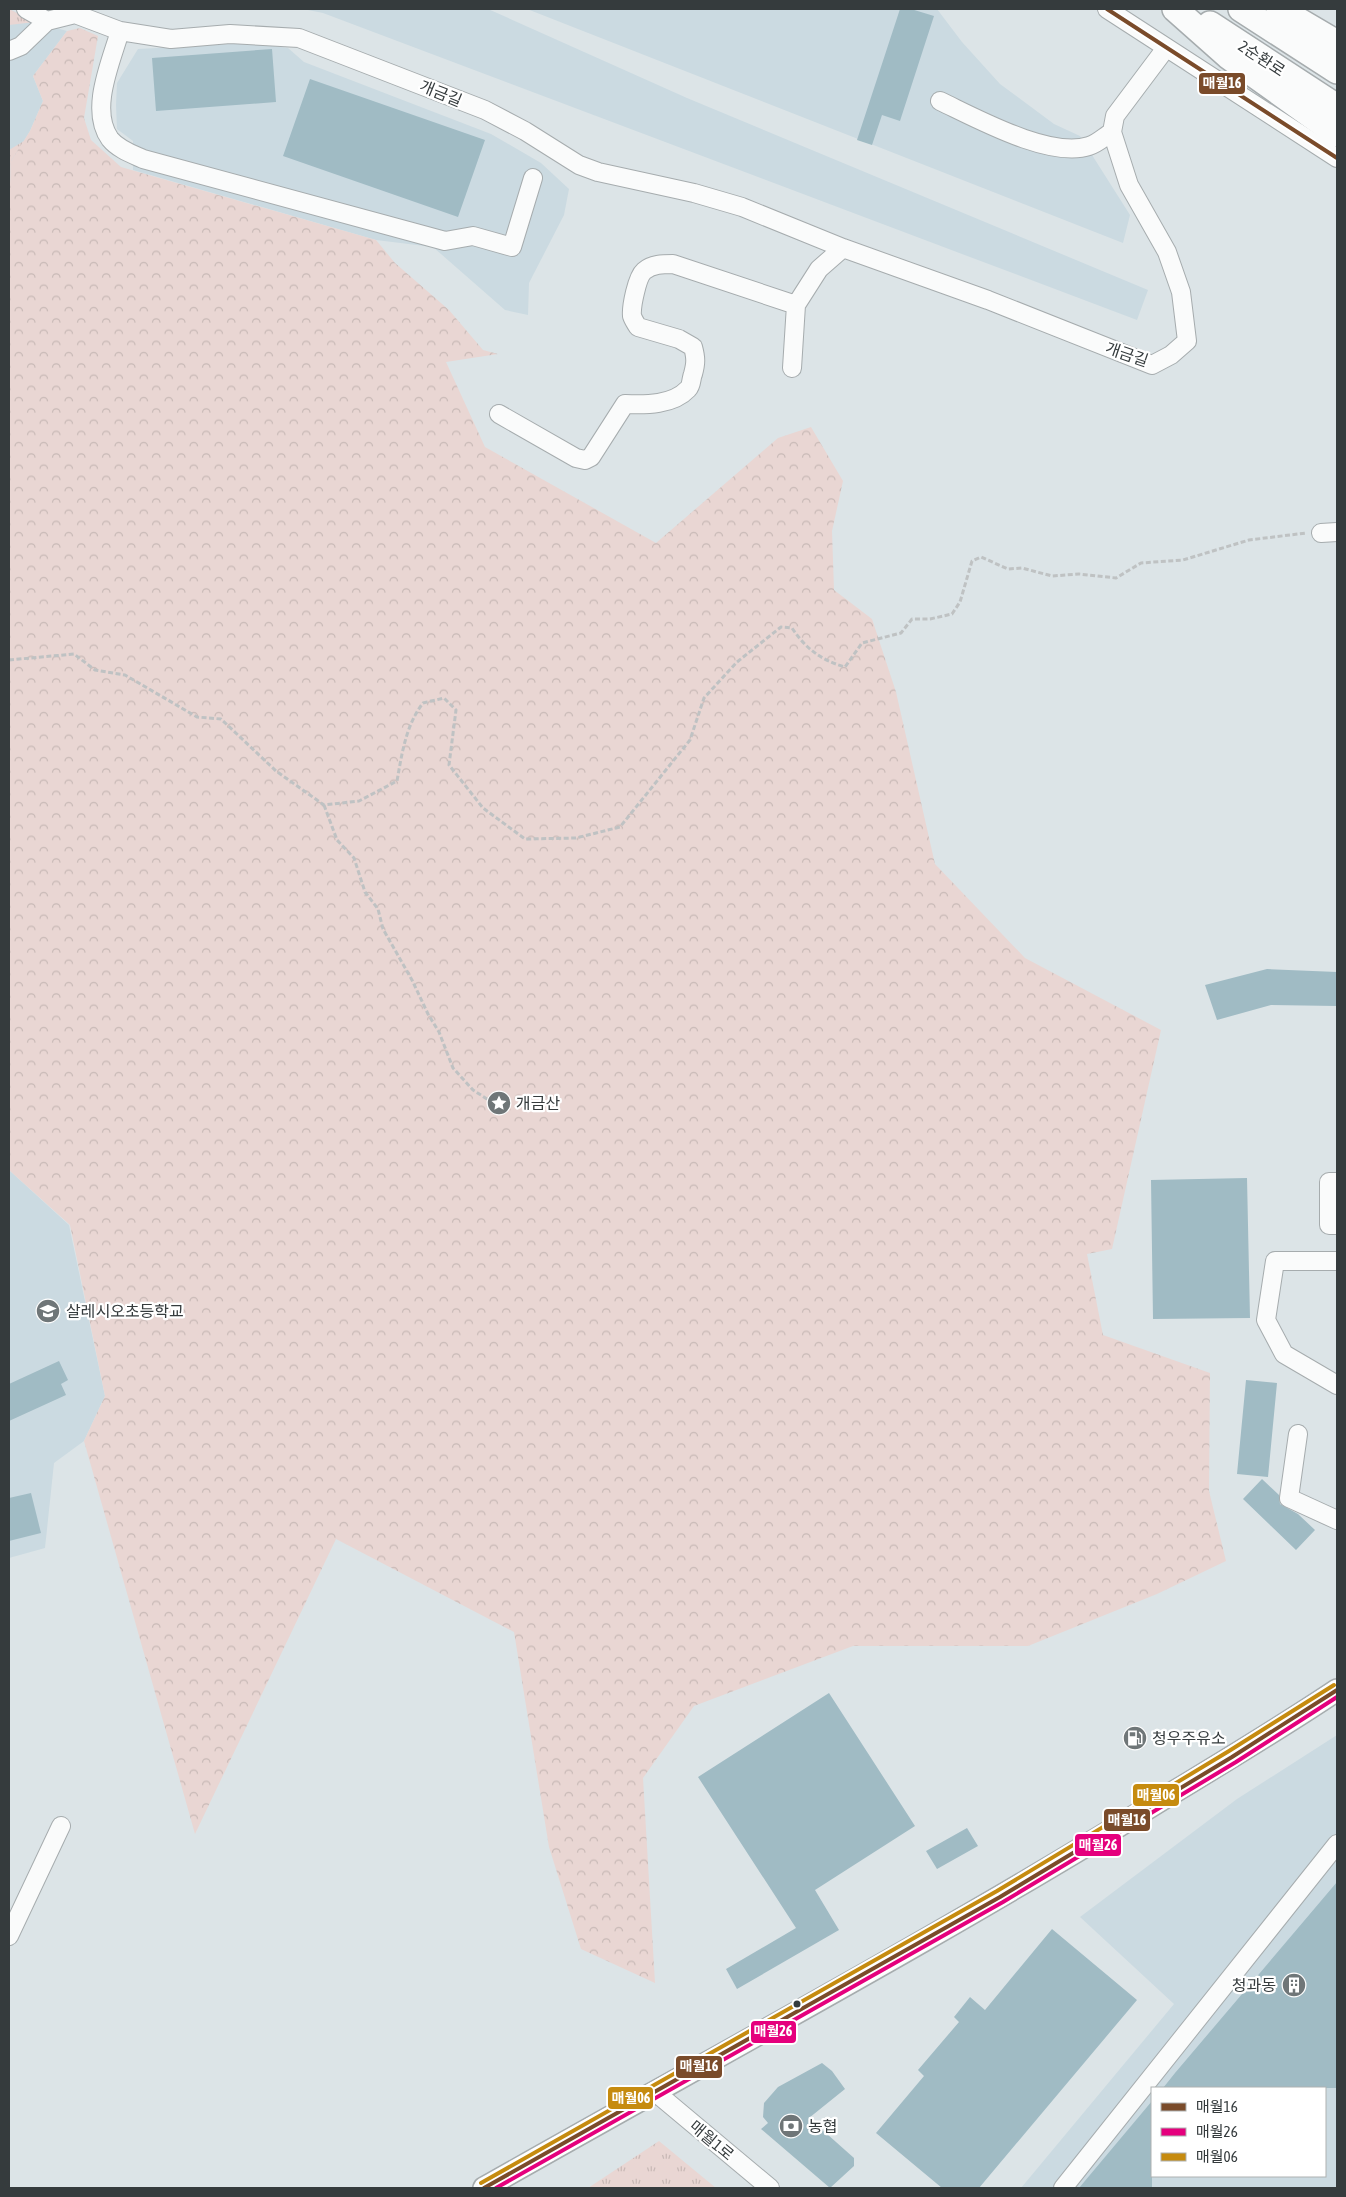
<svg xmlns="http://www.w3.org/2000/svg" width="1346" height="2197" viewBox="0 0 1346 2197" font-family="'Asap Condensed','Noto Sans KR',sans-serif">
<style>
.built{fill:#cbdae1;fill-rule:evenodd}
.grass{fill:url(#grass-tufts)}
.forest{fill:url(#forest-crowns)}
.building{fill:#a0bbc4}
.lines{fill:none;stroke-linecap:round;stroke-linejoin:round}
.minor-casing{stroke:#a6acae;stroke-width:20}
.major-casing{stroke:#a6acae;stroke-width:24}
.highway-casing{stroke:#a6acae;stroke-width:28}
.path{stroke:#bfc2c3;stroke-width:3;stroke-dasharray:5 2.5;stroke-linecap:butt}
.minor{stroke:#fafbfb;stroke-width:18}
.major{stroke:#fafbfb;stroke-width:21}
.highway{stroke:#fafbfb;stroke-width:25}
.bus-1-casing{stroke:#fff;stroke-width:8}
.bus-2-casing{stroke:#fff;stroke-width:8}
.bus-3-casing{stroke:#fff;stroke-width:8}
.bus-1{stroke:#7a4b2a;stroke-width:4}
.bus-2{stroke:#e5007d;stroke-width:4}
.bus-3{stroke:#c68b0f;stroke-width:4}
.bus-dot{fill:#353b3d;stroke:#fff;stroke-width:2}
.labels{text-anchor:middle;stroke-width:4.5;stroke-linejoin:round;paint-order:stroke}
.street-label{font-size:16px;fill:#353b3d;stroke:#fff}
.poi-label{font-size:16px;fill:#353b3d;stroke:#fff;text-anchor:start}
.line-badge{stroke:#fff;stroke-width:2}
.badge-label{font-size:14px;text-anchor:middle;font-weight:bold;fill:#fff}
</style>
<defs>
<pattern id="grass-tufts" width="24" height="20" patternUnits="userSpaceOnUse" patternTransform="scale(1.25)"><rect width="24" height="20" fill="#e9d6d3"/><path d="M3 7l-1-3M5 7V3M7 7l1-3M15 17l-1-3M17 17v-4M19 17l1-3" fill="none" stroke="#c8b9b6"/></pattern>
<pattern id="forest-crowns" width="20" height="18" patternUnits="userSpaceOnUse" patternTransform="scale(1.25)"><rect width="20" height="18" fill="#e9d6d3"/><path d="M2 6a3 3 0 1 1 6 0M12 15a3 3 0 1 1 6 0" fill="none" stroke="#c8b9b6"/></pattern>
</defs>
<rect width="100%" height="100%" fill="#dce4e7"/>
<path class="built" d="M9,9L35,22L67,31L33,76L43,101L30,131L12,161L9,207Z
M303,9H488L687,98L1148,290L1137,320L323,13Z
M527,9H937L962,42L1000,84L1054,124L1080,136L1130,215L1123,243Z
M249,43L288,48L304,62L491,134L541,163L569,189L564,215L529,283L528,315L505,310L433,247L376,240L133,170V141L117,129L116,105L117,83L138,49Z
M9,1170L69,1225L105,1396L84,1441L54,1463L45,1548L9,1558Z
M1337,1735V2188H1021L1174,2004L1080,1917L1237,1799ZM1152,2088H1325V2176H1152Z"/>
<path class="grass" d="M9,9L35,22L9,25Z
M24,141L11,161L9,207V150Z
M659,2141L716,2188H588Z"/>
<path class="forest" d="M80,28L98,36L84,118L91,140L121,167L376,240L395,263L449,310L483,350L498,354L446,362L485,447L656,543L778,438L811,427L843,481L832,531L834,590L872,619L896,692L935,864L1025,958L1161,1030L1112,1249L1087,1254L1103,1335L1210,1373L1209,1491L1226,1561L1157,1594L1028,1646H853L694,1706L643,1778L655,1983L581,1949L549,1847L514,1632L336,1539L195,1834L84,1441L105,1396L70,1225L9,1170V207L11,161L30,131L43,101L33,76L67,31Z"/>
<path class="building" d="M900,9H911L934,16L900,121L882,115L872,145L857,140Z
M272,49L276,102L156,111L152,58Z
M310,79L485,140L458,217L283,156Z
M1267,969L1337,972V1006L1271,1005L1217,1020L1205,985Z
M1247,1178L1250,1318L1153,1319L1151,1180Z
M59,1361L68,1380L61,1384L66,1395L9,1421V1384Z
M1246,1380L1277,1383L1268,1477L1237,1474Z
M1262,1479L1279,1495L1280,1504L1298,1514L1315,1530L1296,1550L1243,1499Z
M31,1493L41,1533L9,1541V1498Z
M829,1693L915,1826L815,1890L839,1930L737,1989L726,1969L796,1928L698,1777Z
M967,1828L978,1846L937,1869L926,1851Z
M1337,1882V2088H1163L1175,2073Z
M1052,1929L1137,2000L979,2188H942L876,2133L924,2076L918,2070L959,2022L954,2017L970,1997L985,2010Z
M822,2063L832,2071L845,2089L809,2118L854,2158V2166L830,2188L761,2129L768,2123L763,2117L764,2103L778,2087Z
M1152,2101V2188H1079Z"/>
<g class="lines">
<g class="minor-casing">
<path id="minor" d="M26,9L47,21L75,14L120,31L171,39L230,34L299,38L485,110L525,131L579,165L598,172L694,193L742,207L843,248L988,300L1152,365L1171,355L1187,341L1181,292L1167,252L1129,185L1112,132L1115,116L1166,48
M1107,9L1337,158
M120,31C111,62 89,110 110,139C118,149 132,154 143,159L445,241L473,236L512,247L533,178
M9,51L21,46L47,21
M940,101C976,118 1050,159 1089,146C1097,144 1105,136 1112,132
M792,368L796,305
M499,414L576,458L585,460L591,457L625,404C646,405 673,405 688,389C692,385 691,378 693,374C696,363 696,358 693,347L679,339L638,327C636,324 633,319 632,316C631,307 637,277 644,271C652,264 663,264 673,264L796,305L819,269L843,248
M1321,533L1337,532
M1337,1182H1329V1225H1337
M1337,1261H1275L1266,1320L1284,1354L1337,1385
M1298,1434L1289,1498L1337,1520
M9,1936L61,1826
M654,2091L770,2188
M1063,2188L1337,1844"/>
</g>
<g class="major-casing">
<path id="major" d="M484,2188C713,2058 945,1934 1169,1795C1225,1761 1282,1727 1337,1690"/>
</g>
<g class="highway-casing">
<path id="highway" d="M1175,9L1228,56L1337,134
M1241,9L1337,71
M1279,9L1337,43
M1210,24L1337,107"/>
</g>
<path class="path" d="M9,660L74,654L95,670L125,675L197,717L221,719L276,771L324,805L359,801L397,781C402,753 406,725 423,703L444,698L456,710L449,765L483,808L525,839L576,838L620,827L690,740L704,698L737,662L781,627L792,628C806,649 821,660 845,667L862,643L901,633L912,619H930L952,614L960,602L972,561L981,557L1008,569L1022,568L1052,576L1079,574L1116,578L1141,563L1183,560L1249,540L1306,533
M324,805L337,840L354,858L365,892L378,909L383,929L412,980L428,1014L439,1032L453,1068L473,1090L498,1106"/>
<use href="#minor" class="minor"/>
<use href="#major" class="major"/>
<use href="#highway" class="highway"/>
<g class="bus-1-casing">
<path id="bus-1" d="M1107,9L1337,158
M484,2188L1000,1897L1232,1757L1337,1690"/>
</g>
<g class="bus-2-casing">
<path id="bus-2" d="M496,2188L1003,1902L1236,1762L1337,1697"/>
</g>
<g class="bus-3-casing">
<path id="bus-3" d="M481,2183L997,1891L1229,1751L1334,1685"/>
</g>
<use href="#bus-1" class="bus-1"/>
<use href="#bus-2" class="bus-2"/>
<use href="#bus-3" class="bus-3"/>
</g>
<defs>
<g id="sight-disc" transform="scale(1.25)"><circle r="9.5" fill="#6f7678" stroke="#fff"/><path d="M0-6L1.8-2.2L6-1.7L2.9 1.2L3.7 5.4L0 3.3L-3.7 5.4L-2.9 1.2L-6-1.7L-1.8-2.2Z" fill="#fff"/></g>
<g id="school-disc" transform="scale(1.25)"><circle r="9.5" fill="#6f7678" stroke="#fff"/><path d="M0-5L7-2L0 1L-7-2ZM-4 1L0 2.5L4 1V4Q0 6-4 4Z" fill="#fff"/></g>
<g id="fuel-disc" transform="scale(1.25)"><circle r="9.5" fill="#6f7678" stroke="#fff"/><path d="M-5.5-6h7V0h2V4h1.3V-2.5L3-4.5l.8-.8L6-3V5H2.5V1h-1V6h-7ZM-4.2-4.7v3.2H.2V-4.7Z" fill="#fff"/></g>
<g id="building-disc" transform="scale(1.25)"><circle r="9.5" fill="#6f7678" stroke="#fff"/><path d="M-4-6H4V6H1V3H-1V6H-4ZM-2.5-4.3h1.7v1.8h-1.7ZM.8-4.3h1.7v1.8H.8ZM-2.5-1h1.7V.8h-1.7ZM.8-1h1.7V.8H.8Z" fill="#fff"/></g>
<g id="bank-disc" transform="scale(1.25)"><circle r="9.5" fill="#6f7678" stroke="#fff"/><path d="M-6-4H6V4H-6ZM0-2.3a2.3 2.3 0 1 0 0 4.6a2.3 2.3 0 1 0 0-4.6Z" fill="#fff"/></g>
</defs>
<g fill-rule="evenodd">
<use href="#sight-disc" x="499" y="1103"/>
<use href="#school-disc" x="48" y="1311"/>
<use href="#fuel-disc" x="1135" y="1738"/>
<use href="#building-disc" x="1294" y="1985"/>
<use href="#bank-disc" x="791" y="2126"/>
</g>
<circle class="bus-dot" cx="797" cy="2004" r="4.5"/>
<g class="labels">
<g class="street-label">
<text transform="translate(1262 58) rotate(33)" y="6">2순환로</text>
<text transform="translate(441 93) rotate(22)" y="6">개금길</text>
<text transform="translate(1127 354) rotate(19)" y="6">개금길</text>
<text transform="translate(712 2140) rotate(40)" y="6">매월1로</text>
</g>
<g class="poi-label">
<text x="516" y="1109">개금산</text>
<text x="66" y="1317">살레시오초등학교</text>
<text x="1152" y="1744">청우주유소</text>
<text x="1276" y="1991" text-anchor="end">청과동</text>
<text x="808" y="2132">농협</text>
</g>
</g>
<g class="line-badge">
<rect x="1198" y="72" width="48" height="23" rx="5" fill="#7a4b2a"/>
<rect x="1132" y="1783" width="48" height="24" rx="5" fill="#c68b0f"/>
<rect x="1103" y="1808" width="48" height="24" rx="5" fill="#7a4b2a"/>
<rect x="1074" y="1833" width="48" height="24" rx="5" fill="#e5007d"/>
<rect x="750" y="2020" width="47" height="24" rx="5" fill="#e5007d"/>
<rect x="675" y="2055" width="48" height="24" rx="5" fill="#7a4b2a"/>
<rect x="607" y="2086" width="47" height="24" rx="5" fill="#c68b0f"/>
</g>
<g class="badge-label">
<text x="1222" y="88">매월16</text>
<text x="1156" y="1800">매월06</text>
<text x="1127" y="1825">매월16</text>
<text x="1098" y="1850">매월26</text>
<text x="773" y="2036">매월26</text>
<text x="699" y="2071">매월16</text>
<text x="631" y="2103">매월06</text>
</g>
<rect width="1346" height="2197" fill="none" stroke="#353b3d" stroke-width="20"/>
<rect x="1151" y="2087" width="175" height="90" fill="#ffffff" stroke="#aeb1b1"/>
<rect x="1161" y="2103" width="25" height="8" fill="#7a4b2a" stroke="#aeb1b1"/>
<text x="1196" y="2112" font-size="15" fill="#353b3d">매월16</text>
<rect x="1161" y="2128" width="25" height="8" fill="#e5007d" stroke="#aeb1b1"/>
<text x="1196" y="2137" font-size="15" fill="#353b3d">매월26</text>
<rect x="1161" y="2153" width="25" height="8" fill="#c68b0f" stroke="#aeb1b1"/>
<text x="1196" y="2162" font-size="15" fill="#353b3d">매월06</text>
</svg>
